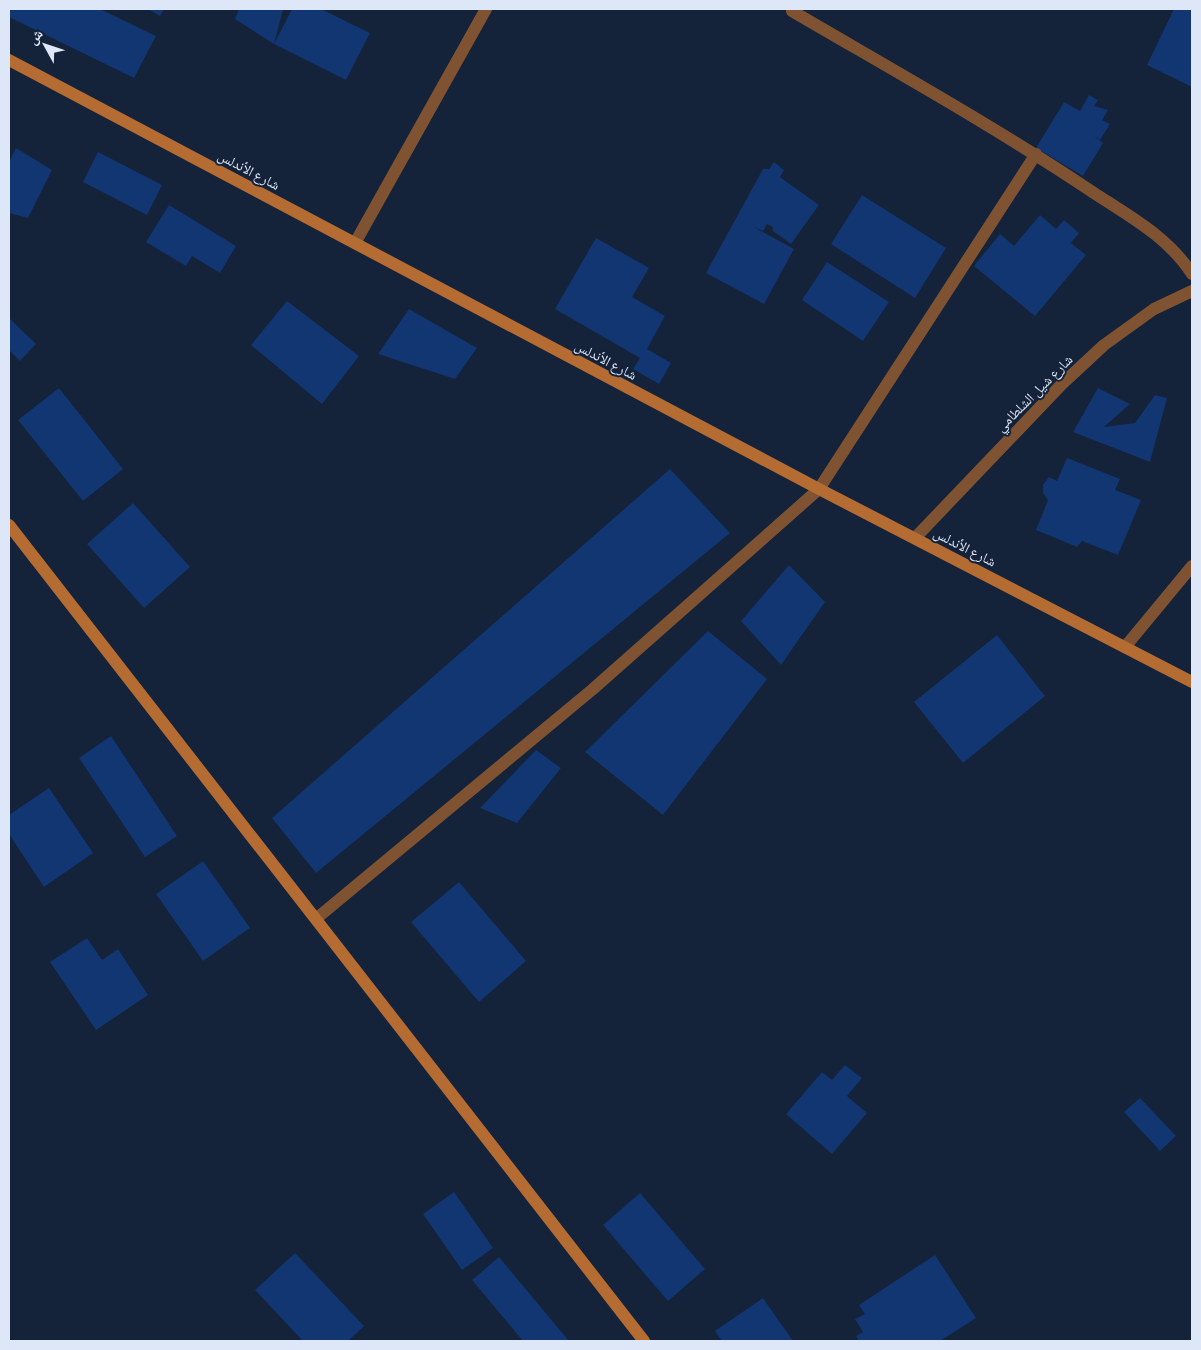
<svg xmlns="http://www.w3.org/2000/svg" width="1201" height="1350" viewBox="0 0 1201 1350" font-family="Barlow,'Noto Naskh Arabic',sans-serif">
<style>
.building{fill:#113671}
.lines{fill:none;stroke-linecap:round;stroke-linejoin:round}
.street{stroke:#7f5331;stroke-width:12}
.secondary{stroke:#b46c33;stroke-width:12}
.labels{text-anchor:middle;stroke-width:4;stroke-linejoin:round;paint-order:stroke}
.street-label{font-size:14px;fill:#dde7f7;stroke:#14223a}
</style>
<rect width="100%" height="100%" fill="#14223a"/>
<path class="building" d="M9,9H100L156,36L134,78L9,17Z
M148,9H164L160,16Z
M239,9H283L274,44L235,19Z
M292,9H321L370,33L346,80L274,44Z
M1174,9H1192V87L1147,65Z
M1089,95L1098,100L1094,106L1108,110L1102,120L1110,124L1100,140L1094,136L1103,143L1083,176L1036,148L1064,102L1080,111Z
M16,148L52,170L28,218L9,213V162Z
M98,152L162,185L147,215L83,182Z
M774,162L784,170L780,177L819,205L791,244L773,231V227L767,224L763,231L752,226L794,249L764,304L706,273L763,169H769Z
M862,195L946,248L915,298L831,244Z
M169,205L236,246L220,273L192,256L186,266L146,242Z
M1040,215L1056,229L1064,220L1079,233L1071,243L1086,255L1035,316L974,266L1000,234L1014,246Z
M596,238L649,268L632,297L665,316L647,349L671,363L659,384L633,369L640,358L555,309Z
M827,262L889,302L863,341L802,300Z
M287,301L359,356L322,404L251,345Z
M409,309L477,348L455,379L378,354Z
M9,318L36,344L20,361L9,350Z
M59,388L123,469L83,501L18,420Z
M1098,388L1130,404L1104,427L1135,423L1155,395L1167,398L1150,462L1073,432Z
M1067,458L1120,479L1115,490L1141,500L1118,555L1082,541L1077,547L1036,530L1048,500L1043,493V485L1049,477L1057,481Z
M670,469L730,533L316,873L272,818Z
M133,503L190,567L144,608L87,544Z
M789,565L825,602L781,665L741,621Z
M708,631L767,679L663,815L585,752Z
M997,635L1045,696L963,763L914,702Z
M111,736L177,836L145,857L79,758Z
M536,750L561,768L517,823L480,808Z
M49,788L93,853L44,887L9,834V815Z
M203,861L250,928L203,961L156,894Z
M459,882L526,961L479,1002L411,922Z
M87,938L102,960L118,949L148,995L96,1030L50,962Z
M845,1065L862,1078L847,1096L867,1113L832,1154L786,1114L822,1072L832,1080Z
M1140,1098L1176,1136L1160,1151L1124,1112Z
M454,1192L493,1248L462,1270L423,1214Z
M640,1193L705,1269L668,1301L603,1225Z
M295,1253L364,1326L348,1341H303L255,1290Z
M935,1255L976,1318L940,1341H859L856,1336L863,1332L855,1319L865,1314L859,1305Z
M499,1257L569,1341H523L472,1280Z
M763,1298L793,1341H722L715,1331Z"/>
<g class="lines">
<path class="street" d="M792,11C891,69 992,125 1088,189C1125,214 1167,235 1192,274
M355,243L486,9
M915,538L1062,384L1104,345L1154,309L1192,291
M1125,647L1192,566
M317,918L593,689L819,489L1036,154"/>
<path class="secondary" d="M9,60L819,489L1192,682
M9,525L644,1341"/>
</g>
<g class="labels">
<g class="street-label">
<text transform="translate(249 170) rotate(28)" y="5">شارع الأندلس</text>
<text transform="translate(606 360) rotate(28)" y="5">شارع الأندلس</text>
<text transform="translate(1034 393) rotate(-45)" y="5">شارع شيل الشلطامي</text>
<text transform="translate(965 547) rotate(27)" y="5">شارع الأندلس</text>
</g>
</g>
<rect width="1201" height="1350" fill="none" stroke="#dde7f7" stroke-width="20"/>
<g transform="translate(45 45) rotate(310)" stroke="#14223a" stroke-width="4" paint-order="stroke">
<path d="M0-4L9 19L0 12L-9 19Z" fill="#dde7f7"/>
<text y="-8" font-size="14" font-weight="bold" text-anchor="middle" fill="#dde7f7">ش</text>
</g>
</svg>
